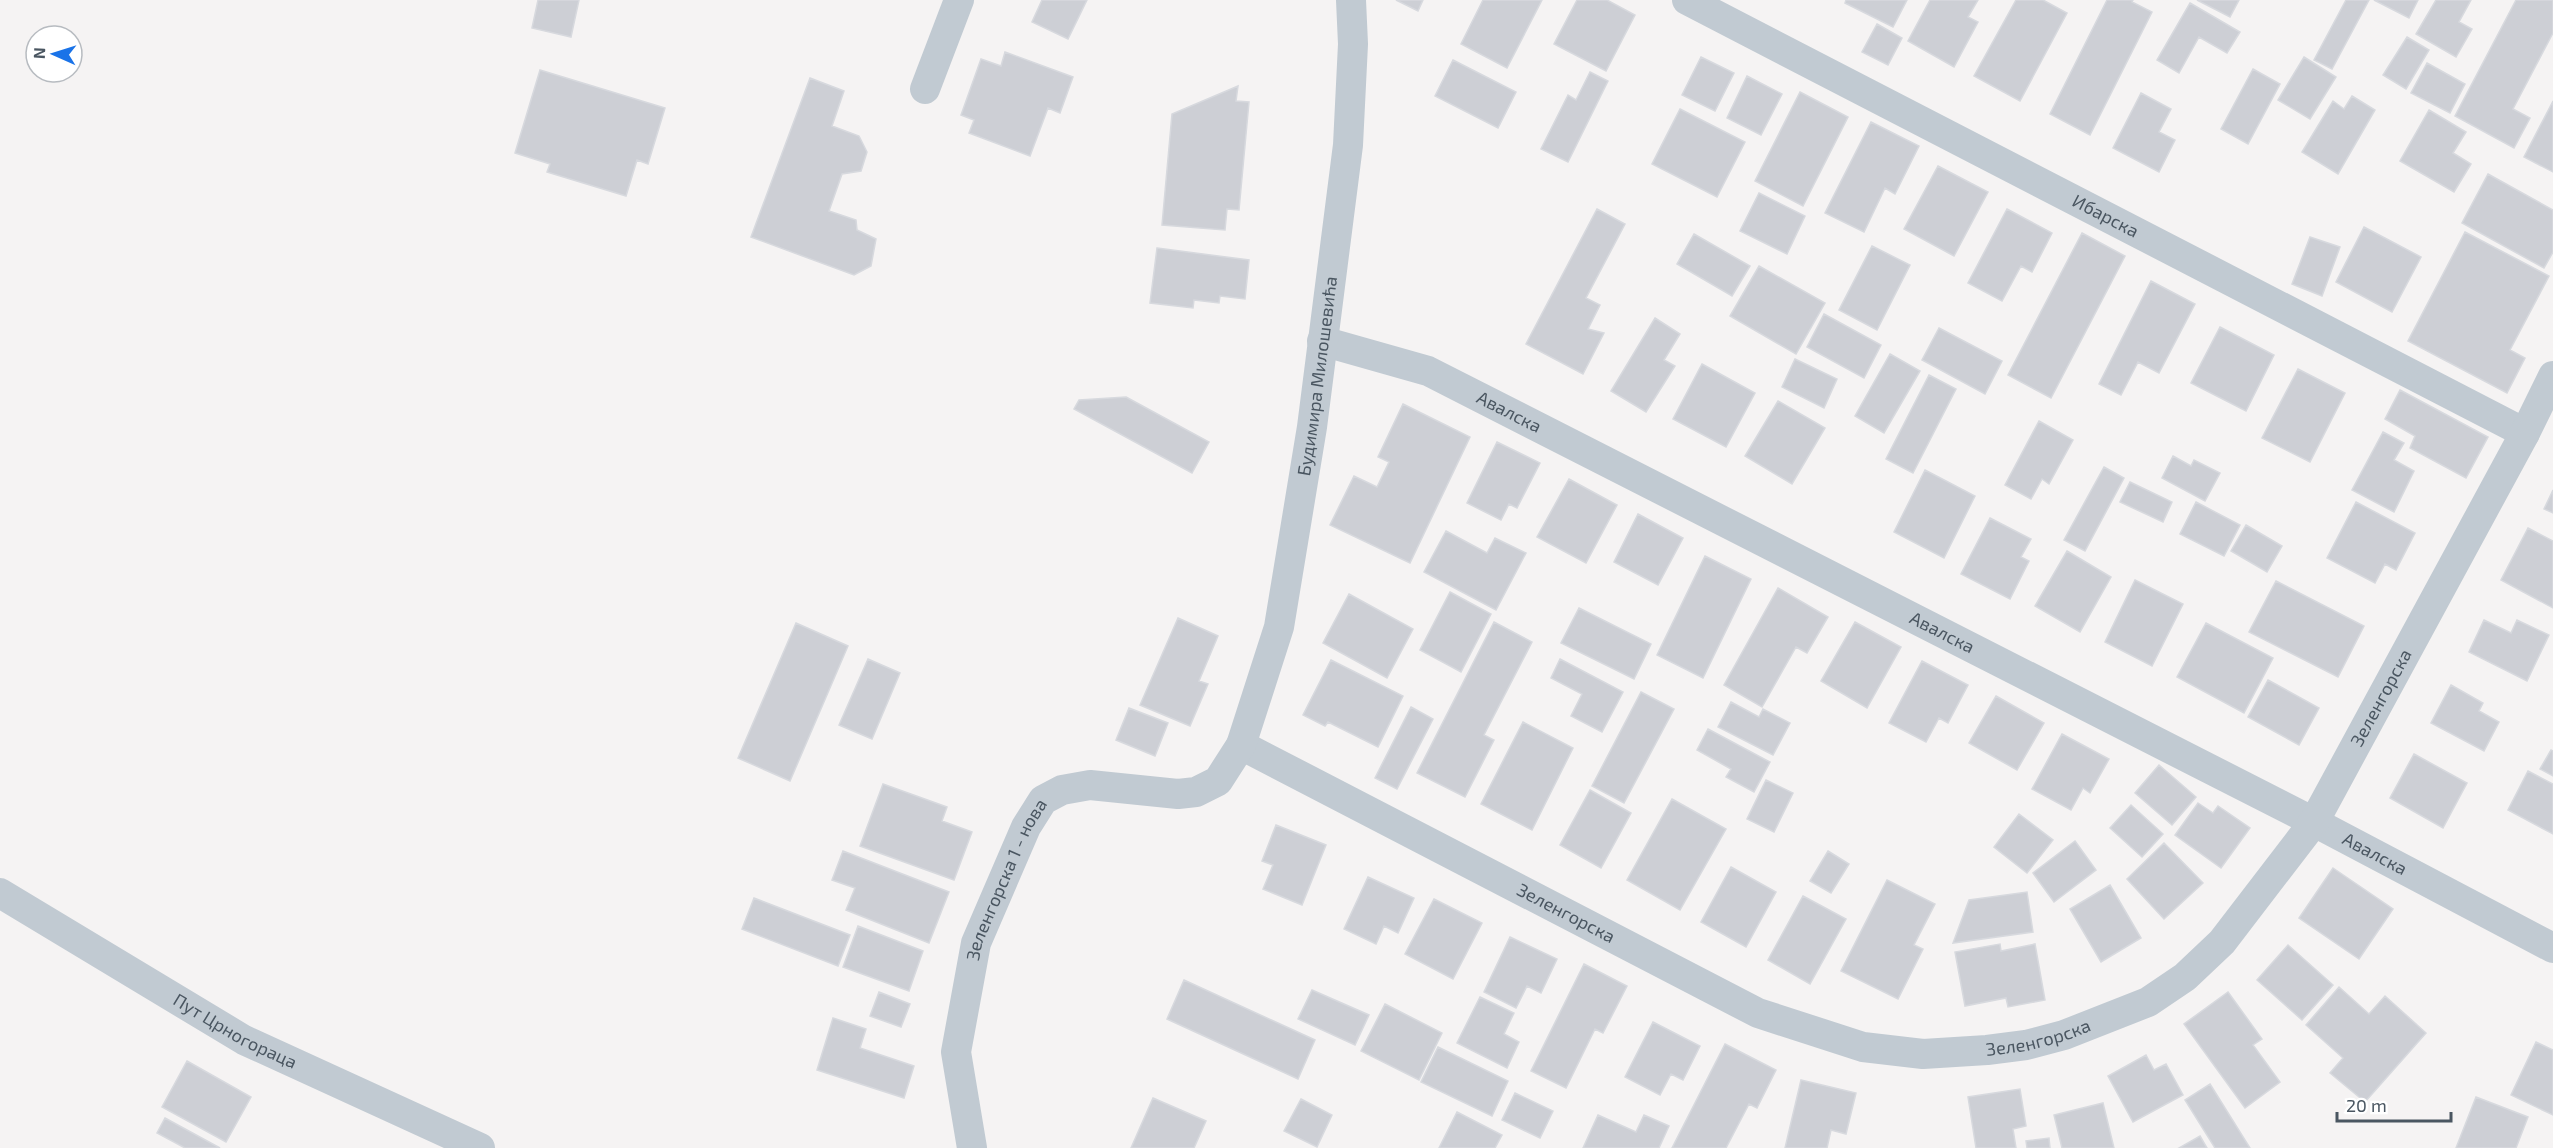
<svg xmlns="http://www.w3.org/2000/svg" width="2553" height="1148" viewBox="0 0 2553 1148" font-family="'Exo 2',sans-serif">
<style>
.building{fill:#cdcfd5;stroke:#d7d9de;stroke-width:1.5}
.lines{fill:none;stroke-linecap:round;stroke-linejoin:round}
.street{stroke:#c1cad2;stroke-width:30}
.labels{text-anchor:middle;stroke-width:4.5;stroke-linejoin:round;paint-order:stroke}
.street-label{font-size:18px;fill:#4a5661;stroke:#fff}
</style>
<rect width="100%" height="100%" fill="#f5f3f3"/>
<path class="building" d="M538,0H579L571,37L532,28Z
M1042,0H1087L1068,39L1032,22Z
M1396,0H1423L1418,11Z
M1483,0H1542L1507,68L1461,44Z
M1577,0H1607L1635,15L1606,71L1554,44Z
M1846,0H1907L1893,27L1845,3Z
M1930,0H1978L1968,17L1978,22L1954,67L1908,41Z
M2016,0H2043L2067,13L2020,101L1974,76Z
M2107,0H2133L2132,2L2152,12L2090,135L2050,114Z
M2197,0H2239L2230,17Z
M2346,0H2369L2332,69L2314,60Z
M2374,0H2418L2409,18Z
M2436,0H2471L2459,22L2472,29L2456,57L2416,34Z
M2516,0H2553V33L2513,109L2530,118L2514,148L2455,116Z
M2190,3L2240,32L2227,53L2199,37L2179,73L2157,60Z
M1877,24L1902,38L1888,65L1862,52Z
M2407,37L2429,50L2406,89L2383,75Z
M1005,52L1073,77L1060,113L1048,108L1030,156L969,133L974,120L961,115L981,59L1001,66Z
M1701,57L1734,73L1715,111L1682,95Z
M2304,57L2336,77L2310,119L2278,100Z
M1453,60L1516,92L1498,128L1435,96Z
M2427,63L2465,84L2450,113L2411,93Z
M2253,69L2280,84L2248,144L2221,129Z
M540,70L665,108L648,164L637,160L626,196L547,172L550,164L515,153Z
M1590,72L1608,81L1568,162L1541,149L1568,95L1576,100Z
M1747,76L1782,94L1761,135L1727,118Z
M810,78L844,91L832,126L859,136L867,152L861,171L842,174L829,211L856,220L857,230L876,239L871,266L854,275L751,237Z
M1238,86L1236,101L1249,102L1239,210L1227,209L1225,230L1162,225L1172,114Z
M1800,92L1848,117L1803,206L1755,181Z
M2141,93L2171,109L2159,132L2175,140L2159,172L2113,148Z
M2352,96L2375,110L2338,174L2302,152L2333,101L2344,109Z
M2553,101V172L2524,157Z
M1680,109L1745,142L1717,197L1652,164Z
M2429,110L2466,132L2453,153L2471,164L2454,192L2400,161Z
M1871,122L1919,146L1895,194L1885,188L1864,232L1825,213Z
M1938,166L1988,192L1954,256L1904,229Z
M2488,174L2553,210V252L2544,268L2462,223Z
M1759,193L1805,216L1787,254L1740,231Z
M1597,209L1625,224L1586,298L1600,305L1588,329L1604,333L1583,374L1526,344Z
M2007,209L2052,233L2032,272L2021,266L2002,301L1968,283Z
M2364,227L2421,257L2392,312L2336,282Z
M2465,232L2549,276L2510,350L2525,358L2507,393L2408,341Z
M2082,233L2125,256L2051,398L2008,375Z
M1694,234L1750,266L1732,296L1677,264Z
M2310,237L2340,247L2322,296L2292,284Z
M1872,246L1910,265L1877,330L1839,310Z
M1157,248L1249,260L1245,299L1220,296L1219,303L1194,300L1193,308L1150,303Z
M1759,266L1825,303L1796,354L1730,316Z
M2151,281L2195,304L2159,373L2138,362L2121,395L2099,384Z
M1824,314L1881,345L1864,378L1807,347Z
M1655,318L1680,334L1664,360L1675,366L1646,412L1611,391Z
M2220,327L2274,355L2246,411L2191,383Z
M1939,328L2002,361L1985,394L1922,360Z
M1890,354L1920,371L1884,433L1855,416Z
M1795,359L1837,379L1824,408L1782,387Z
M1702,364L1755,393L1726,447L1673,419Z
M2298,369L2345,393L2310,462L2262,438Z
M1929,375L1956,389L1913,473L1886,459Z
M2400,390L2488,437L2466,478L2410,448L2415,436L2385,419Z
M1126,397L1209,442L1192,473L1074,409L1079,400Z
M1778,401L1825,428L1792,484L1745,456Z
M1403,404L1470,437L1410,563L1330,525L1354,476L1377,487L1389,462L1378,457Z
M2039,421L2073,440L2049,484L2042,479L2031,499L2005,485Z
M2383,432L2404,443L2394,460L2414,471L2394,512L2352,490Z
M1497,442L1540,463L1517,508L1509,504L1501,520L1467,503Z
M2173,456L2191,466L2194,460L2220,473L2205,501L2162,478Z
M2104,467L2124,478L2085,551L2064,540Z
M1925,470L1975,496L1944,558L1894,532Z
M1569,479L1617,505L1586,563L1537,537Z
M2130,482L2172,502L2163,522L2120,502Z
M2553,490V513L2544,509Z
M2196,502L2240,525L2224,556L2180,534Z
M2356,502L2415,533L2396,570L2385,564L2375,583L2327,558Z
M1638,514L1683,538L1658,585L1614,562Z
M1990,518L2031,539L2021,557L2029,561L2010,599L1961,574Z
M2246,525L2282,546L2267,572L2231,551Z
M2528,528L2553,541V608L2501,580Z
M1446,531L1487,553L1495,538L1526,553L1496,610L1424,572Z
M2067,551L2111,577L2080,632L2035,606Z
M1705,556L1751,579L1703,678L1657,655Z
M2135,580L2183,604L2152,666L2105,642Z
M2276,581L2364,626L2338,677L2249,632Z
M1778,588L1828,617L1807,653L1796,647L1762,707L1724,685Z
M1450,592L1491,614L1461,672L1420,650Z
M1349,594L1413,629L1387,678L1323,643Z
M1579,608L1651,644L1634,679L1561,643Z
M1178,618L1218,636L1199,681L1208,684L1190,726L1140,705Z
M2484,620L2511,633L2517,620L2549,635L2527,681L2469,652Z
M1494,622L1532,642L1484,735L1494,740L1465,797L1417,773Z
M1855,622L1901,647L1867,708L1821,681Z
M796,623L848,646L790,781L738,758Z
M2206,623L2273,658L2244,713L2177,677Z
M868,659L900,673L872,739L839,725Z
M1560,659L1623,692L1602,732L1571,716L1582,694L1551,678Z
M1331,660L1403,696L1378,747L1328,722L1325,726L1303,715Z
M1922,661L1968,685L1948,723L1939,718L1926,742L1889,723Z
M2268,680L2319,708L2299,745L2248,717Z
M2451,685L2483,703L2479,711L2499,722L2484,751L2431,723Z
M1641,692L1674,709L1624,803L1592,786Z
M1996,696L2044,723L2017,770L1969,743Z
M1731,702L1759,717L1763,709L1790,723L1773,755L1718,727Z
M1411,707L1433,719L1397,789L1375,778Z
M1129,708L1168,723L1155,756L1116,740Z
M1523,722L1573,748L1532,830L1481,804Z
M1708,729L1770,762L1754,792L1726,777L1731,769L1697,750Z
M2062,734L2109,759L2090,793L2083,788L2071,810L2032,789Z
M2551,750L2553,751V776L2540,769Z
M2414,754L2467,783L2443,828L2390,798Z
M2159,765L2196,797L2172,825L2135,793Z
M2528,771L2553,784V834L2508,810Z
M1766,780L1793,793L1774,832L1747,819Z
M883,784L947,807L942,821L972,832L954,880L860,846Z
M1590,790L1631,813L1601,868L1560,845Z
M1672,799L1726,829L1680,910L1627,880Z
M2198,803L2213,813L2218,806L2250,828L2221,868L2175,835Z
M2131,805L2163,834L2142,857L2110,828Z
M2019,814L2053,840L2027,873L1994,847Z
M1276,825L1326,845L1302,905L1263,889L1273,865L1262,861Z
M2075,841L2096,870L2054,902L2033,873Z
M2164,843L2203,883L2164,919L2127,879Z
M843,851L949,892L929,943L846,910L855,888L832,880Z
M1828,851L1849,864L1831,893L1810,881Z
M1731,867L1776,892L1746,947L1701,922Z
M2333,868L2393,909L2359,959L2299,918Z
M1368,877L1414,898L1398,933L1384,926L1376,944L1344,929Z
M1887,880L1935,904L1914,945L1923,949L1898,999L1841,971Z
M2110,885L2141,938L2101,962L2070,909Z
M2027,892L2033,932L1953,943L1969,900Z
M1803,896L1846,919L1810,984L1768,960Z
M754,898L850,935L838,966L742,929Z
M1434,899L1482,923L1453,979L1405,954Z
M858,926L923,951L909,991L843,967Z
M1510,937L1557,959L1541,993L1527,986L1516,1008L1484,992Z
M2000,944L2001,951L2035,944L2045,1000L2008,1007L2006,998L1965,1006L1955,952Z
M2288,945L2333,985L2302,1020L2257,980Z
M1584,964L1627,986L1603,1033L1595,1029L1566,1088L1531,1071Z
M1184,980L1315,1040L1298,1079L1167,1019Z
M2339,987L2369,1014L2385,996L2426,1033L2365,1102L2330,1073L2343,1058L2306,1025Z
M1312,990L1369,1015L1355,1045L1298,1019Z
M879,992L910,1004L901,1027L870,1016Z
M2228,992L2262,1039L2253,1045L2280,1082L2245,1108L2184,1024Z
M1480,997L1514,1013L1504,1034L1519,1042L1507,1068L1457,1043Z
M1385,1004L1442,1033L1419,1080L1361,1051Z
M833,1018L866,1029L860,1048L914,1066L904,1098L817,1070Z
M1653,1022L1700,1046L1683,1080L1671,1074L1660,1095L1625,1077Z
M2536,1042L2553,1050V1115L2511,1095Z
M1725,1044L1776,1070L1757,1108L1749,1104L1726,1148H1672Z
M1438,1047L1508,1081L1492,1116L1421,1082Z
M2146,1055L2154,1070L2166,1064L2183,1095L2133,1122L2108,1076Z
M187,1061L251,1097L226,1142L162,1107Z
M1801,1080L1856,1093L1846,1134L1831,1130L1827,1148H1785Z
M2210,1084L2250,1148H2215L2185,1100Z
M2020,1089L2026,1126L2013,1129L2016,1148H1976L1968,1097Z
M1515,1093L1553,1111L1540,1138L1502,1120Z
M2476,1097L2528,1117L2516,1148H2456Z
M1153,1098L1206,1121L1194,1148H1131Z
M1301,1099L1332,1115L1317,1147L1284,1131Z
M2103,1103L2114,1148H2062L2054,1115Z
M1457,1112L1502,1135L1495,1148H1439Z
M1598,1115L1636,1132L1644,1115L1669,1126L1659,1148H1583Z
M165,1118L220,1148H185L157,1133Z
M2200,1136L2207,1148H2179Z
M2049,1138L2050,1148H2027L2026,1141Z"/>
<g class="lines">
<g class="street">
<path id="s1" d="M1687,0L2525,433"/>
<path d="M925,89L959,0"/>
<path id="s2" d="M1322,341L1428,371L2314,822L2553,948"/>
<path id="s3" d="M1241,745L1758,1013L1863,1047L1923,1054L1987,1050L2026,1045L2064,1035L2148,1002L2185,977L2222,942L2314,822L2525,433L2553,376"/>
<path id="s4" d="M0,893L244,1040L480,1148"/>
<path id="s5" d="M972,1148L956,1052L976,943L1026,827L1043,800L1062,790L1090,785L1178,794L1196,792L1218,781L1241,745L1279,627L1312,427L1348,145L1353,44L1351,0"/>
</g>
</g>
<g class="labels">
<g class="street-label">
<text dy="6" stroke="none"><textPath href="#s1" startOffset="471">Ибарска</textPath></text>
<text dy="6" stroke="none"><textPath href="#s5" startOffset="968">Будимира Милошевића</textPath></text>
<text dy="6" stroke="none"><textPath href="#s2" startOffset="201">Авалска</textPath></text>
<text dy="6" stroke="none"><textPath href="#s2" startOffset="687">Авалска</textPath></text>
<text dy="6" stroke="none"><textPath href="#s3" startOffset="1374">Зеленгорска</textPath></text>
<text dy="6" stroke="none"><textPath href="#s2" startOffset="1173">Авалска</textPath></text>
<text dy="6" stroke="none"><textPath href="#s5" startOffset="278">Зеленгорска 1 - нова</textPath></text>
<text dy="6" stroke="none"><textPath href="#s3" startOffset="366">Зеленгорска</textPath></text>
<text dy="6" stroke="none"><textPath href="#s4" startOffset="273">Пут Црногораца</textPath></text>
<text dy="6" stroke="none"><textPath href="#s3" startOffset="870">Зеленгорска</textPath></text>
</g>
</g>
<g transform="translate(54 54) rotate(273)"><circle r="28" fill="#ffffff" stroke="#b7bbc0" stroke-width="1.5"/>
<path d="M0-4.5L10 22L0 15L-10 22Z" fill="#1a73e8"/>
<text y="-9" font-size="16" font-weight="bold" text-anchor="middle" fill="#4a5661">N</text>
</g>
<path d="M2337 1112v9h114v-9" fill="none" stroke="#4a5661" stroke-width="3"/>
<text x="2346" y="1112" font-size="18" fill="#4a5661" stroke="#ffffff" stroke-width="4.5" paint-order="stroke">20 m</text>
</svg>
